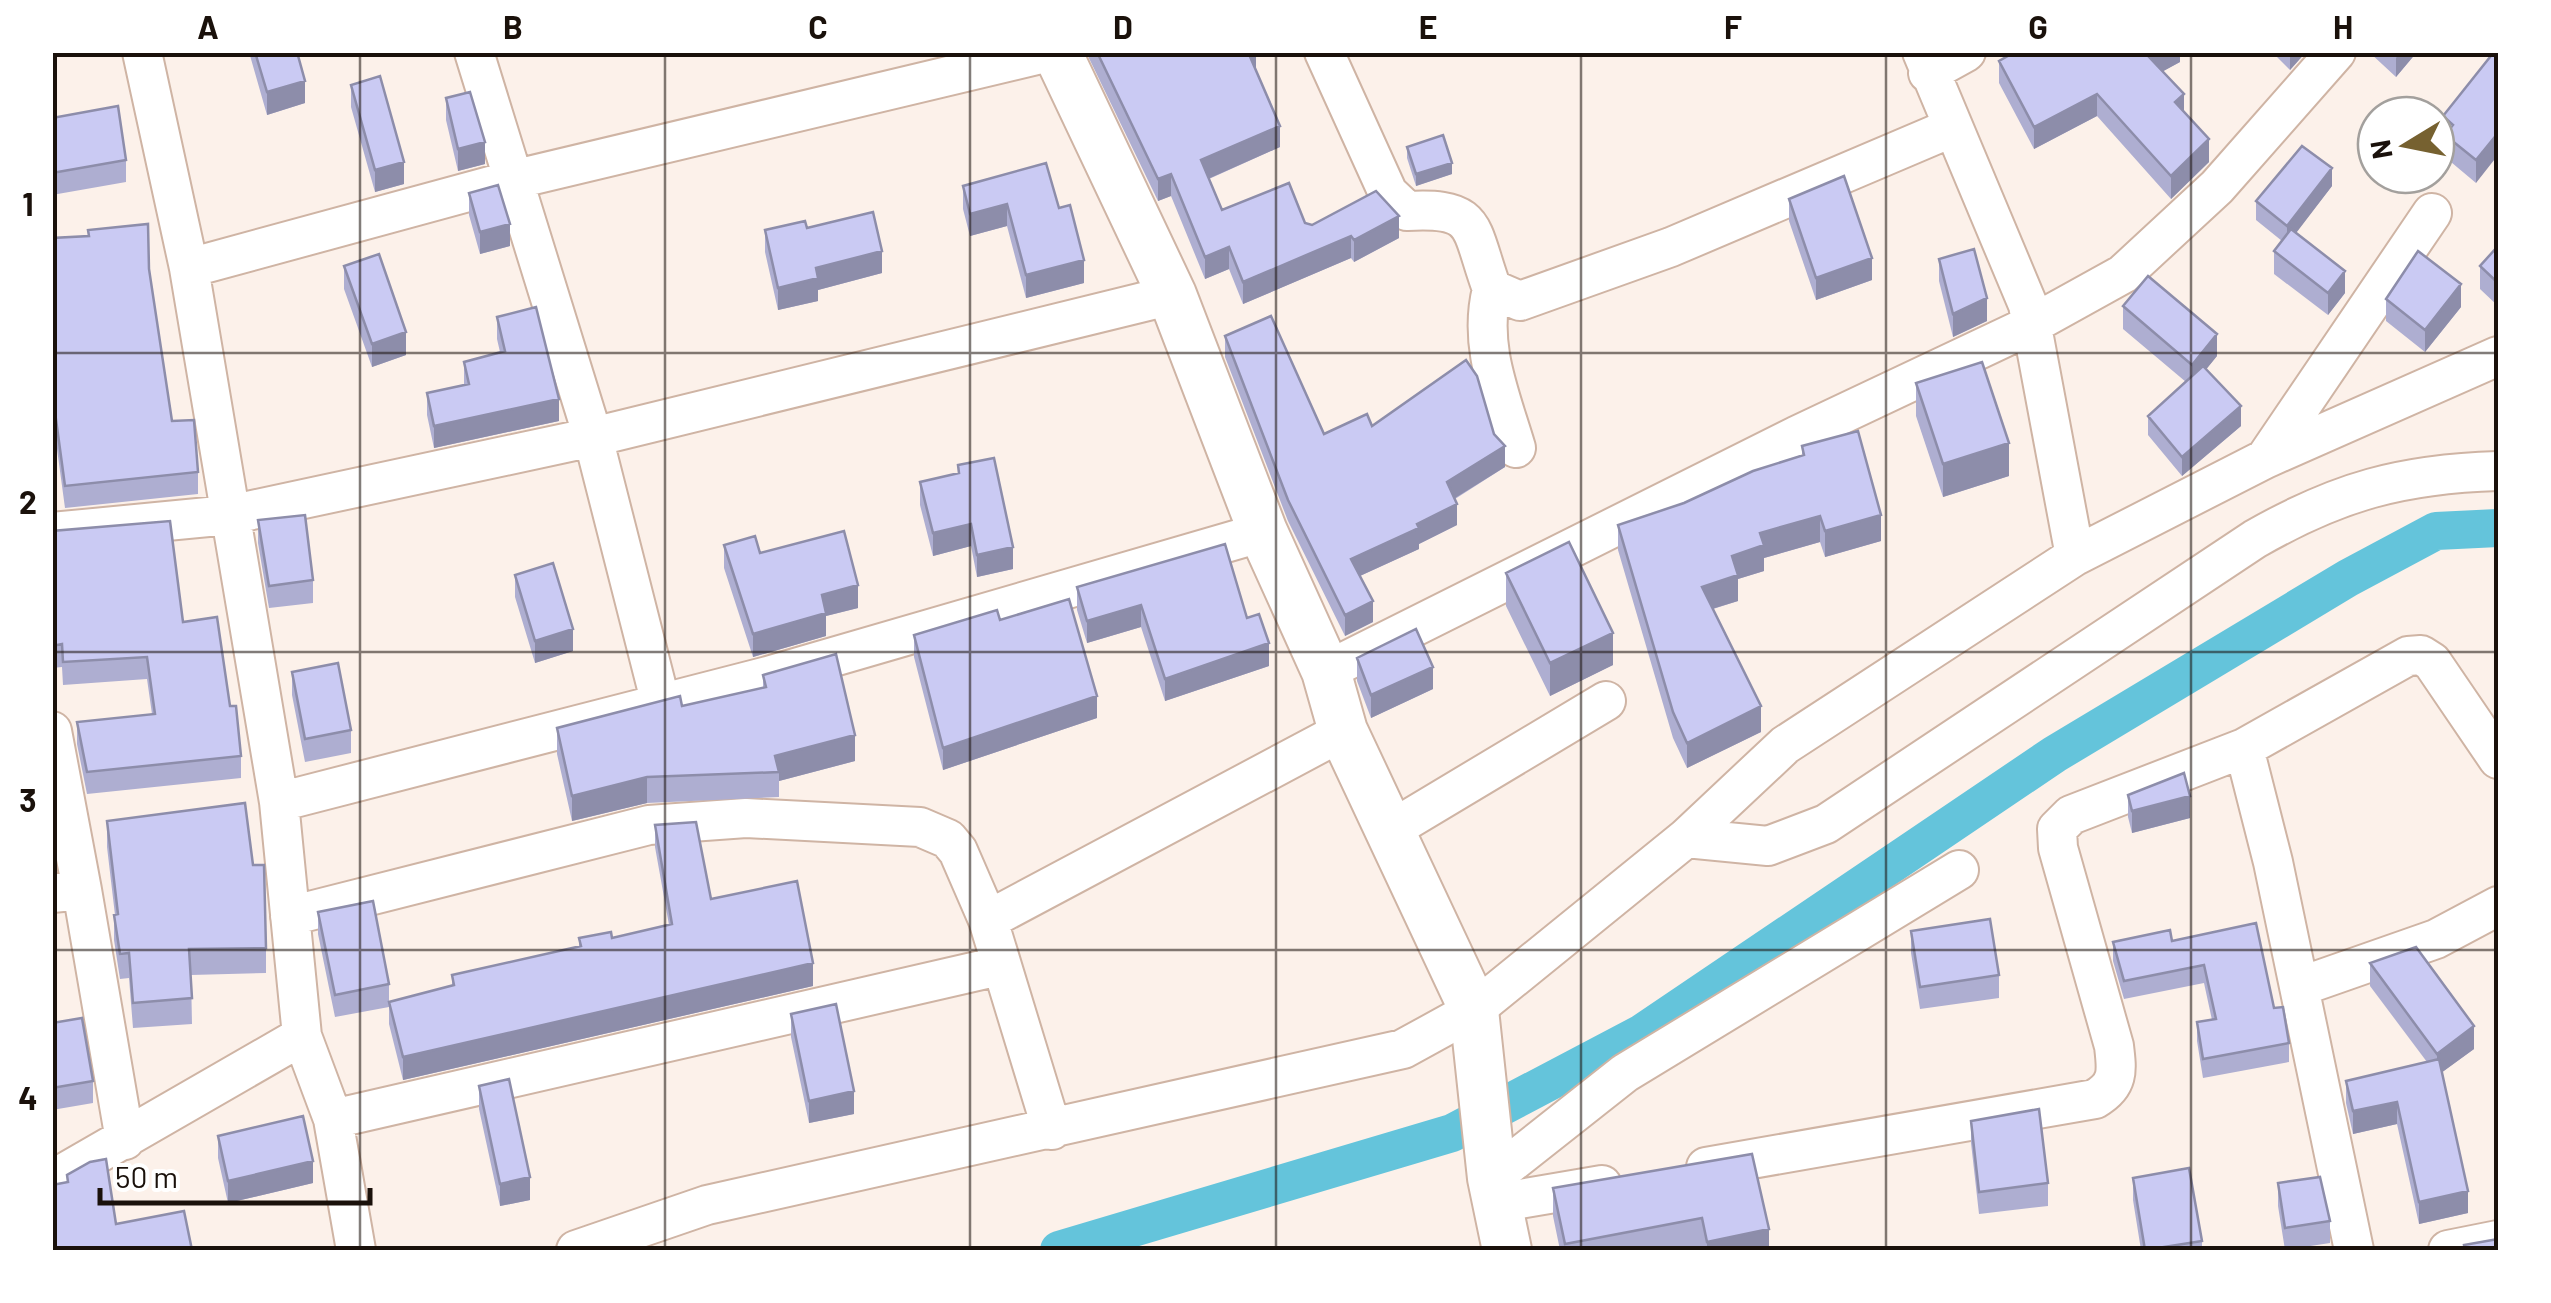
<svg xmlns="http://www.w3.org/2000/svg" width="2551" height="1303" viewBox="0 0 2551 1303" font-family="Barlow,sans-serif">
<style>
.lines{fill:none;stroke-linecap:round;stroke-linejoin:round}
.canal{stroke:#64c4db;stroke-width:38}
.minor-casing{stroke:#cfb4a4;stroke-width:42}
.tertiary-casing{stroke:#cfb4a4;stroke-width:52}
.minor{stroke:#fff;stroke-width:38}
.tertiary{stroke:#fff;stroke-width:48}
.wall{fill:#aeaed1}
.shaded-wall{fill:#8d8daa}
.building{fill:#cacaf3;stroke:#8d8daa;stroke-width:2.5}
.grid{fill:none;stroke:#1a110b;stroke-width:2.5;stroke-opacity:0.55}
.neatline{fill:none;stroke:#1a110b;stroke-width:4}
.grid-label{font-size:32px;text-anchor:middle;font-weight:bold;fill:#1a110b}
</style>
<rect width="100%" height="100%" fill="#fcf1ea"/>
<g class="lines">
<path class="canal" d="M1059,1250L1452,1133L1642,1033L2055,754L2348,578L2436,531L2498,528"/>
<g class="minor-casing">
<path id="minor" d="M142,52L189,268L279,802L302,1036L333,1119L356,1250
M474,52L593,437L661,704
M1324,52L1388,193L1407,211C1480,207 1469,227 1492,289L1520,301L1671,247L1951,128
M1922,52L2028,305L2075,556
M1928,73L1966,52
M189,268L512,180L1049,52
M1492,289C1478,345 1500,394 1516,448
M2265,459L2432,213
M52,532L229,515L593,437L1172,295
M1326,671L1796,436L2031,325L2123,274L2217,187L2336,52
M52,731L82,890L52,893
M2244,748L2273,862L2354,1250
M279,802L768,676L1263,532
M1389,831L1606,701
M1686,838L1768,846L1826,824L2255,539C2339,491 2402,474 2498,471
M82,890L125,1140
M290,916L649,825L746,818L920,827L948,839L958,851L988,920L1052,1130
M988,920L1343,731
M2299,987L2436,939L2498,906
M333,1119L999,966
M1706,1167L2095,1099C2119,1085 2117,1071 2114,1046L2058,848L2057,829L2071,815L2244,748L2408,656L2421,655L2432,662L2498,759
M1492,1178L1625,1073L1959,870
M52,1180L302,1036
M1496,1203L1602,1185
M576,1250L707,1205L1403,1049L1474,1010L1686,838L1785,745L2075,556L2265,459L2498,356
M2448,1250L2498,1240"/>
</g>
<g class="tertiary-casing">
<path id="tertiary" d="M1057,52L1172,295L1263,532L1326,671L1343,731L1474,1010L1492,1178L1507,1250"/>
</g>
<use href="#minor" class="minor"/>
<use href="#tertiary" class="tertiary"/>
</g>
<path class="wall" d="M249,52H297L305,103L267,115Z
M1086,52H1256V68H1255L1280,147L1209,179L1222,210L1399,238L1354,262L1351,258L1243,304L1229,269L1205,279L1171,196L1158,201Z
M2180,52V62L2163,71L2209,162L2171,199L2097,116L2034,149L1999,83V61Z
M2272,52H2306L2290,70Z
M2369,52H2417L2396,77Z
M2494,52L2476,183L2445,157L2443,116Z
M351,85L404,184L375,192L351,107Z
M446,98L485,164L458,171L446,120Z
M52,118L126,160V182L52,195Z
M1407,147L1452,174L1416,186L1407,158Z
M963,186L1059,208L1084,283L1026,298L1007,226L970,236L963,209Z
M2332,186L2296,232L2345,293L2328,315L2274,274V251L2282,241L2256,220V201Z
M469,193L510,246L480,254L469,215Z
M1789,199L1872,280L1816,300L1789,221Z
M807,228L882,273L818,290V301L778,310L765,252V230Z
M52,238L149,269L172,421L198,472V494L65,508L52,412Z
M2498,246V306L2480,289V266Z
M1939,259L1987,321L1953,337L1939,281Z
M344,266L406,355L372,367L344,289Z
M2386,299L2461,307L2425,352L2386,321Z
M2123,306L2217,356L2206,369L2241,426L2182,476L2148,435V416L2186,382L2123,329Z
M497,317L559,421L434,448L427,415V393L464,385V362L500,352L497,339Z
M1225,336L1324,434L1372,426L1505,467L1455,499L1457,525L1419,544V549L1360,576L1373,622L1345,636L1288,521L1225,357Z
M1916,383L2009,476L1943,497L1916,416Z
M1802,446L1881,541L1825,557L1820,542L1764,558V571L1738,579V601L1713,609L1761,732L1687,768L1673,738L1618,550V525L1684,503L1802,456Z
M958,465L1013,569L977,577L971,546L933,556L920,505V482L958,473Z
M258,520L313,580V603L269,608L258,543Z
M52,531L183,622L230,706L241,756V778L87,794L77,744V722L152,714L147,679L63,685L62,667L52,668Z
M724,545L760,553L858,608L826,616V636L753,657L724,568Z
M1506,573L1613,665L1550,696L1506,606Z
M515,575L573,651L535,663L515,597Z
M1077,587L1247,618L1269,666L1165,701L1141,627L1087,643L1077,610Z
M1000,620L1097,718L943,770L914,657V635Z
M1357,658L1433,689L1371,718L1357,681Z
M292,672L351,730V753L305,762L292,695Z
M763,675L855,761L779,781V797L647,803L572,821L557,754V728L682,706L763,688Z
M2128,795L2190,818L2132,833L2128,817Z
M107,821L253,865L266,948V973L191,975L192,1024L133,1028L129,978L120,979L114,940V915H115L107,847Z
M655,825L711,899L813,986L403,1080L389,1024V1007L335,1017L318,934V912L389,984V1002L452,986V975L579,946V938H612L669,925L655,847Z
M1911,931L1999,975V998L1920,1009L1911,953Z
M2172,941L2274,1008L2289,1043V1062L2203,1078L2197,1041V1022L2212,1020L2204,983L2124,999L2113,961V942Z
M2370,963L2474,1049L2442,1072L2468,1213L2419,1224L2397,1124L2353,1134L2346,1103V1081L2427,1062L2370,986Z
M791,1014L854,1114L809,1123L791,1037Z
M52,1023L93,1081V1103L52,1110Z
M479,1086L530,1200L500,1206L479,1109Z
M1971,1121L2048,1183V1206L1979,1214L1971,1143Z
M218,1136L313,1183L228,1203L218,1158Z
M1752,1154L1769,1250H1703L1702,1246L1679,1250H1560L1553,1216V1188Z
M2133,1178L2202,1241V1250H2141L2133,1200Z
M2278,1183L2330,1221V1243L2285,1250L2278,1206Z"/>
<path class="shaded-wall" d="M1246,52H1256V68L1246,72Z
M2156,52H2180V62L2149,79V57Z
M2290,52H2306L2290,70Z
M2400,52H2417L2396,77V58Z
M305,81V103L267,115V92Z
M2097,94V116L2034,149V127Z
M2184,94V116L2175,102Z
M1280,126V147L1201,182V160Z
M2498,133V155L2476,183V160Z
M2209,139V162L2171,199V176Z
M485,142V164L458,171V149Z
M404,162V184L375,192V170Z
M1452,163V174L1416,186V174Z
M2332,168V186L2287,245V226Z
M1171,174V196L1158,201V179Z
M1007,204V226L970,236V214Z
M1399,216V238L1354,262V240Z
M510,224V246L480,254V232Z
M1351,236V258L1243,304V282Z
M1229,247V269L1205,279V257Z
M882,251V273L818,290V301L778,310V288L816,268Z
M1872,258V280L1816,300V278Z
M1084,260V283L1026,298V275Z
M2345,271V293L2328,315V293Z
M2461,284V307L2425,352V330Z
M1987,298V321L1953,337V314Z
M406,332V355L372,367V344Z
M2217,334V356L2192,387V365Z
M559,399V421L434,448V426Z
M2241,406V426L2182,476V457Z
M2009,443V476L1943,497V464Z
M1505,446V467L1447,503V482Z
M1457,504V525L1419,544V549L1351,580V559L1417,524Z
M1881,515V541L1825,557V531Z
M1820,516V542L1764,558V571L1738,579V601L1702,612V587L1732,556L1760,533Z
M971,524V546L933,556V533Z
M1013,547V569L977,577V555Z
M858,585V608L826,616V636L753,657V634L822,595Z
M1373,601V622L1345,636V615Z
M1141,605V627L1087,643V621Z
M573,629V651L535,663V641Z
M1613,633V665L1550,696V663Z
M1269,643V666L1165,701V679Z
M1433,667V689L1371,718V695Z
M1097,696V718L943,770V748Z
M1761,706V732L1687,768V743Z
M855,735V761L779,781V772L775,756Z
M647,777V803L572,821V796Z
M2190,796V818L2132,833V811Z
M813,963V986L403,1080V1057Z
M2474,1026V1049L2437,1076V1054Z
M854,1091V1114L809,1123V1101Z
M2397,1102V1124L2353,1134V1111Z
M313,1161V1183L228,1203V1181Z
M530,1177V1200L500,1206V1184Z
M2468,1191V1213L2419,1224V1202Z
M1769,1229V1250H1707V1242Z"/>
<path class="building" d="M255,52H297L305,81L267,92Z
M1097,52H1248L1280,126L1201,160L1222,210L1289,183L1305,223L1312,225L1376,191L1399,216L1354,240L1351,236L1243,282L1229,247L1205,257L1171,174L1158,179Z
M2015,52H2156L2149,57L2184,94L2175,102L2209,139L2171,176L2097,94L2034,127L1999,61Z
M2494,52L2498,55V133L2476,160L2445,135L2453,125L2443,116Z
M380,76L404,162L375,170L351,85Z
M470,92L485,142L458,149L446,98Z
M118,106L126,160L52,173V118Z
M1443,135L1452,163L1416,174L1407,147Z
M2302,146L2332,168L2287,226L2256,201Z
M1046,163L1059,208L1070,205L1084,260L1026,275L1007,204L970,214L963,186Z
M1844,176L1872,258L1816,278L1789,199Z
M498,185L510,224L480,232L469,193Z
M873,212L882,251L816,268L818,278L778,288L765,230L805,221L807,228Z
M148,224L149,269L172,421L194,420L198,472L65,486L52,390V238L89,236L88,230Z
M2291,229L2345,271L2328,293L2274,251Z
M2498,246V283L2480,266Z
M1974,249L1987,298L1953,314L1939,259Z
M2418,251L2461,284L2425,330L2386,299Z
M379,254L406,332L372,344L344,266Z
M2148,276L2217,334L2192,365L2123,306Z
M536,307L559,399L434,426L427,393L469,384L464,362L505,351L497,317Z
M1271,316L1324,434L1367,414L1372,426L1466,360L1477,376L1494,434L1505,446L1447,482L1457,504L1417,524L1419,528L1351,559L1373,601L1345,615L1288,500L1225,336Z
M1982,362L2009,443L1943,464L1916,383Z
M2203,366L2241,406L2182,457L2148,416Z
M1858,431L1881,515L1825,531L1820,516L1760,533L1764,545L1732,556L1738,575L1702,587L1761,706L1687,743L1673,712L1618,525L1684,503L1753,471L1804,455L1802,446Z
M994,458L1013,547L977,555L971,524L933,533L920,482L959,473L958,465Z
M305,515L313,580L269,586L258,520Z
M170,521L183,622L217,617L230,706H236L241,756L87,772L77,722L155,714L147,657L63,662L62,644L52,646V531Z
M844,531L858,585L822,595L826,613L753,634L724,545L755,536L760,553Z
M1569,542L1613,633L1550,663L1506,573Z
M1225,544L1247,618L1259,614L1269,643L1165,679L1141,605L1087,621L1077,587Z
M553,563L573,629L535,641L515,575Z
M1069,599L1097,696L943,748L914,635L997,610L1000,620Z
M1416,629L1433,667L1371,695L1357,658Z
M836,654L855,735L775,756L779,772L647,777L572,796L557,728L680,696L682,706L766,687L763,675Z
M338,663L351,730L305,739L292,672Z
M2184,773L2190,796L2132,811L2128,795Z
M245,803L253,865H264L266,948L189,949L192,998L133,1003L129,953L120,954L114,915L118,914L107,821Z
M696,822L711,899L797,881L813,963L403,1057L389,1002L454,985L452,975L581,946L579,938L611,932L612,938L672,924L655,825Z
M373,901L389,984L335,995L318,912Z
M1990,919L1999,975L1920,987L1911,931Z
M2256,923L2274,1008L2283,1007L2289,1043L2203,1059L2197,1022L2216,1019L2204,965L2124,981L2113,942L2170,930L2172,941Z
M2416,947L2474,1026L2437,1054L2370,963Z
M836,1004L854,1091L809,1101L791,1014Z
M82,1018L93,1081L52,1088V1023Z
M2439,1059L2468,1191L2419,1202L2397,1102L2353,1111L2346,1081Z
M509,1079L530,1177L500,1184L479,1086Z
M2039,1109L2048,1183L1979,1192L1971,1121Z
M303,1116L313,1161L228,1181L218,1136Z
M1752,1154L1769,1229L1707,1242L1702,1218L1565,1244L1553,1188Z
M106,1159L116,1224L184,1211L192,1250H52V1185L68,1182L67,1175L90,1162Z
M2189,1168L2202,1241L2145,1250L2133,1178Z
M2320,1177L2330,1221L2285,1228L2278,1183Z
M2498,1239V1250H2465L2464,1245Z"/>
<path class="grid" d="M360,52V1250M665,52V1250M970,52V1250M1276,52V1250M1581,52V1250M1886,52V1250M2191,52V1250M52,353H2498M52,652H2498M52,950H2498"/>
<rect width="2551" height="1303" fill="none" stroke="#ffffff" stroke-width="110"/>
<g transform="translate(2406 145) rotate(260)"><circle r="48" fill="#ffffff" stroke="#a3a09d" stroke-width="2.5"/>
<path d="M0-8L18 38L0 25L-18 38Z" fill="#766130"/>
<text y="-15" font-size="28" font-weight="bold" text-anchor="middle" fill="#1a110b">N</text>
</g>
<path d="M100 1188v15h270v-15" fill="none" stroke="#1a110b" stroke-width="5"/>
<text x="115" y="1188" font-size="30" fill="#1a110b" stroke="#ffffff" stroke-width="8" paint-order="stroke">50 m</text>
<rect x="55" y="55" width="2441" height="1193" class="neatline"/>
<g class="grid-label">
<text x="208" y="39">A</text>
<text x="513" y="39">B</text>
<text x="818" y="39">C</text>
<text x="1123" y="39">D</text>
<text x="1428" y="39">E</text>
<text x="1733" y="39">F</text>
<text x="2038" y="39">G</text>
<text x="2343" y="39">H</text>
<text x="28" y="216">1</text>
<text x="28" y="514">2</text>
<text x="28" y="812">3</text>
<text x="28" y="1110">4</text>
</g>
</svg>
